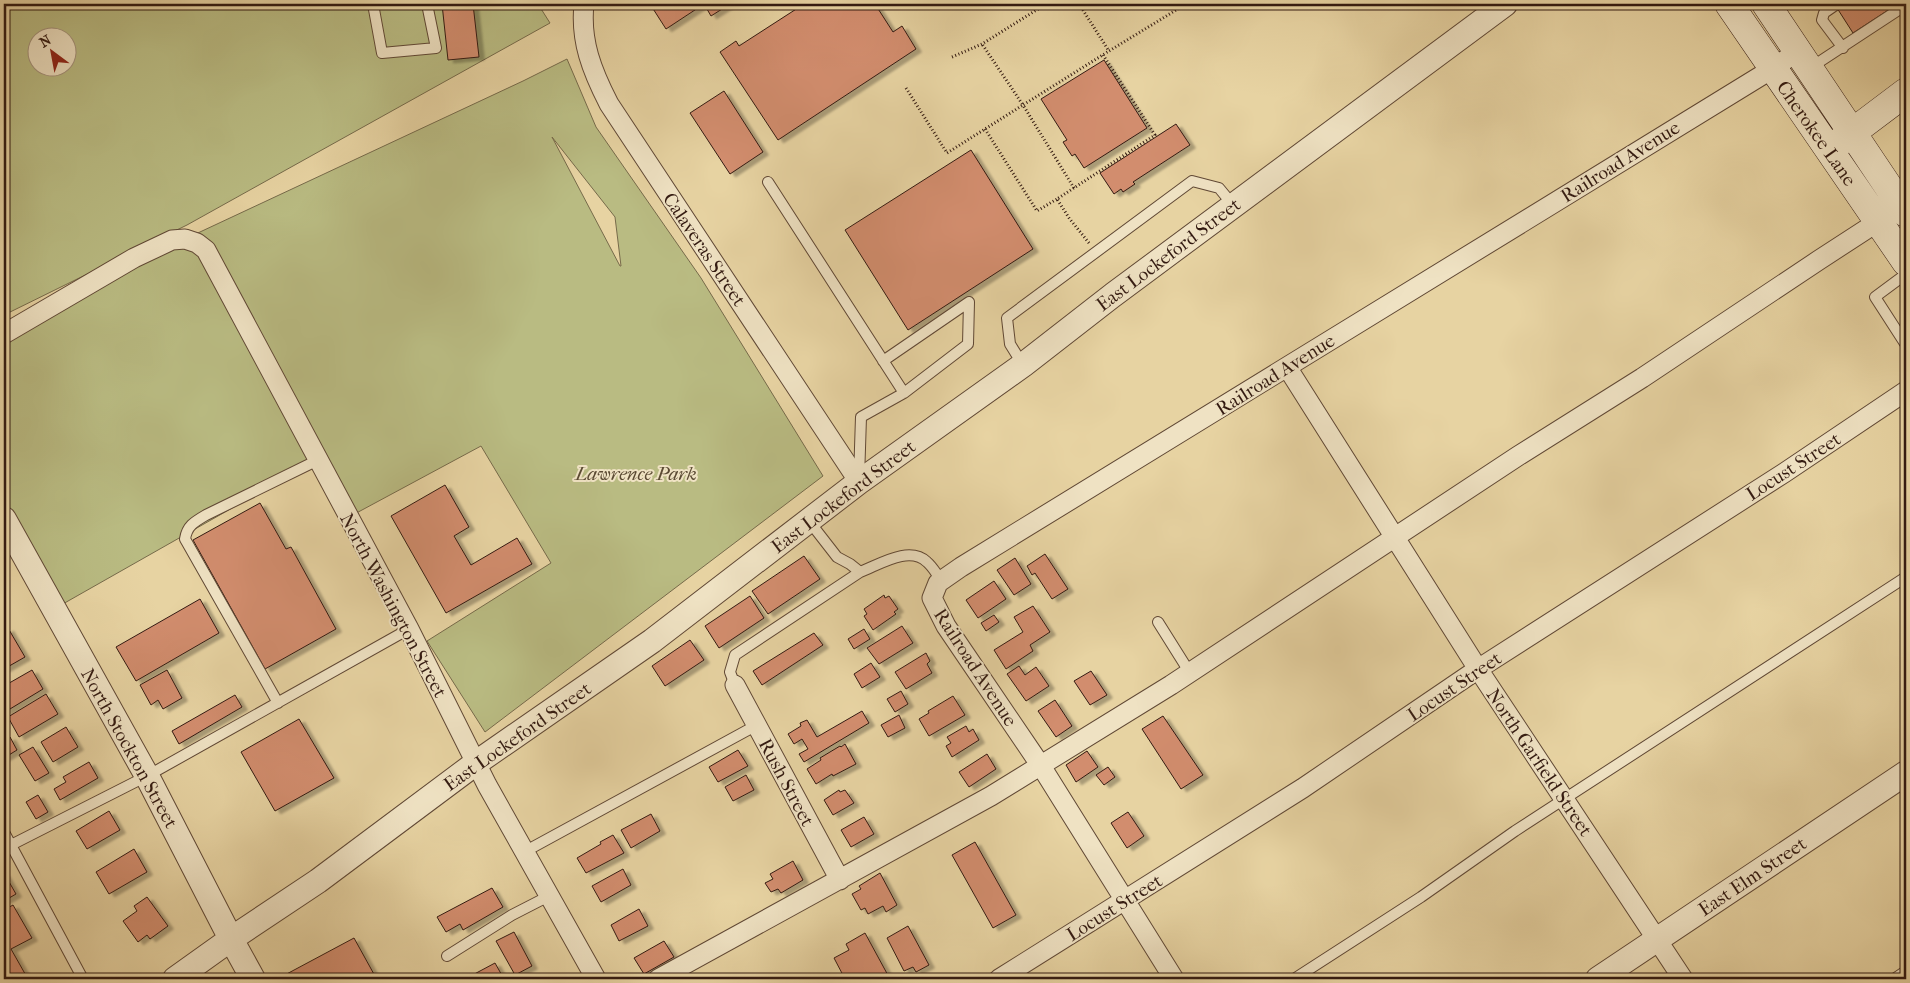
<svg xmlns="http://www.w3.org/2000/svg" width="1910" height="983" viewBox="0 0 1910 983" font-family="'IM FELL French Canon',serif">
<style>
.green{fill:#b9bb82;stroke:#766a4a;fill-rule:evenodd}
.building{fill:#d28d6e;stroke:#331a11;filter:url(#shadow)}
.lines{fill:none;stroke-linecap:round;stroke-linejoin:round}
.service-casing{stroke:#604835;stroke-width:12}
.minor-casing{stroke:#604835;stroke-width:21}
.tertiary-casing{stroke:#604835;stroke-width:26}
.secondary-casing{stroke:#331a11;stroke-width:29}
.path{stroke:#331a11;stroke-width:3;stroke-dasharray:1 2.5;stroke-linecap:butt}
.service{stroke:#efe2c3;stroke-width:10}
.minor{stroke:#efe2c3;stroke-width:19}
.tertiary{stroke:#efe2c3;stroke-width:24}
.secondary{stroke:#efe2c3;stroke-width:28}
.labels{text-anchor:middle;stroke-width:4;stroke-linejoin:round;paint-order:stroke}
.street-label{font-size:19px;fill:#331a11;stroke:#efe2c3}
.park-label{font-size:19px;font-style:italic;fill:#5b4a33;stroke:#efe2c3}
</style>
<defs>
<filter id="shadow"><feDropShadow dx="5.5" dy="3" stdDeviation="1" flood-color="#0004"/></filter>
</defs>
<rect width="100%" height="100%" fill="#e7d3a2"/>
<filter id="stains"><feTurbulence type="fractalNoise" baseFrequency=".004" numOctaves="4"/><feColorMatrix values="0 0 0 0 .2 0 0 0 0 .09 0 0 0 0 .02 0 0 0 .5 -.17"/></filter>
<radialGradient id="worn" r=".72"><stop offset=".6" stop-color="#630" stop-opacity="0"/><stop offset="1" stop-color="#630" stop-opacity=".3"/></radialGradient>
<path class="green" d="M4,4H538L550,23L187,225L4,315ZM38,38H68V68H38Z
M567,59L596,127L701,278L823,476L485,732L427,641L551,563L481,446L349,517L315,461L54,609L4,519V337L185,239L523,81ZM552,137L615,217L621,266H620Z"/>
<path class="building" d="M442,4H473L479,57L448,60Z
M650,4H730L711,16L704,4L666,29Z
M804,4H875L893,32L902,26L916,49L778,140L720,52L736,41L739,46Z
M1845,4H1895L1896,5L1853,33L1837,8Z
M1104,60L1147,128L1084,168L1075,154L1072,156L1063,142L1067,140L1041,99Z
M724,91L763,152L730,174L690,113Z
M1176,124L1190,145L1133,182L1135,184L1123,192L1121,189L1114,194L1100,173Z
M971,150L1033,249L908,330L845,230Z
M445,485L469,527L454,536L471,565L517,538L532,564L446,613L391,516Z
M260,503L286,549L291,547L336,629L265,669L193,540Z
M1045,554L1068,589L1052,599L1035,573L1032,575L1027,566Z
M804,556L820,579L768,614L752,591Z
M1015,558L1031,584L1014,595L997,570Z
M994,581L1006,599L978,618L966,600Z
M884,595L885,598L889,596L898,609L894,612L896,614L873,630L864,616L867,614L864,609Z
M750,596L764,618L719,648L705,626Z
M200,599L219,633L136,681L116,647Z
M1033,606L1050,632L1030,645L1033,651L1006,669L994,650L1023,632L1014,617Z
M994,615L999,622L986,631L981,623Z
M902,626L913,643L879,664L867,648Z
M8,628L25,657L4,669V631Z
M864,629L870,639L854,649L848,639Z
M814,633L823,645L762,685L753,671Z
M690,640L704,660L665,686L652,666Z
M926,653L930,661L927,664L932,673L906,689L895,672Z
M871,663L880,677L862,688L854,674Z
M1019,666L1025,675L1036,667L1049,686L1026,701L1007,674Z
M32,670L43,689L5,712L4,686Z
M167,670L182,698L163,709L158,700L151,705L140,685Z
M1091,671L1107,695L1090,705L1074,681Z
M901,691L908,704L895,712L887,699Z
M46,694L58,714L19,737L8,717Z
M235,695L242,707L179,744L172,731Z
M953,696L965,715L929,736L919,719L929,713L928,711Z
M1055,700L1072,726L1056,737L1038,711Z
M862,711L869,723L804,762L799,754L808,749L802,739L794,744L788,734L801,726L800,723L807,720L817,737Z
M899,715L905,728L888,737L881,725Z
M1163,716L1203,775L1181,789L1142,729Z
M299,719L334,778L275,811L241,752Z
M966,726L969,732L973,729L979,740L952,757L946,746L951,743L947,737Z
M66,727L78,747L53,762L41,742Z
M10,737L17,750L4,758V740Z
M845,744L856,764L833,776L832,774L816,784L807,769L821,760L820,758L840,746L841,747Z
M33,747L49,773L35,781L19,755Z
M738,750L748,766L718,782L709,767Z
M1087,751L1098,767L1076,782L1066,765Z
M987,754L996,769L969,787L959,772Z
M89,762L98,778L60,800L54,789L66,782L63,777Z
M1108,767L1115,777L1104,785L1096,775Z
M746,775L754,790L733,801L725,787Z
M839,790L840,792L845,790L854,803L833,815L824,800Z
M38,795L48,812L36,819L26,802Z
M109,811L120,830L87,849L76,831Z
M1128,812L1144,836L1127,848L1111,823Z
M651,814L660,831L631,848L621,830Z
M864,817L874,834L851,847L841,830Z
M613,835L624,853L586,873L577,858L601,844L600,842Z
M975,842L1016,915L993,928L952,855Z
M134,849L147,872L109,894L96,872Z
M793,861L803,880L781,893L778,889L771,892L765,883L773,879L770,874Z
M623,869L631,885L601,902L592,886Z
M4,873L16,894L4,901Z
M880,873L897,905L886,912L883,906L868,914L865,908L861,910L852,894L861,889L859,886Z
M492,888L503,907L463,930L460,924L446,932L437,917Z
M147,897L168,926L150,939L147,935L138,942L123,921L137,911L134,906Z
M13,905L32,938L11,949L28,979H4V910Z
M639,909L648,926L619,941L611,925Z
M908,926L929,965L916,972L913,967L904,971L887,938Z
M514,932L532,966L515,975L496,941Z
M865,933L890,979H845L834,958L849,950L846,944Z
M354,938L375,976L370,979H283L281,977Z
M664,941L674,957L644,974L634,958Z
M495,963L504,979H465Z"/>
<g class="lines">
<g class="service-casing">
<path id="service" d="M373,4L382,53L436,48L427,4
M1837,4L1824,13L1822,20L1843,48
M1810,68L1906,5
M768,182L904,393L861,417L859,479
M1906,274L1875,297L1906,345
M883,361L969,302L968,344L904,393
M1023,365L1010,344L1007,318L1192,181L1219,188L1233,205
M809,521L837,557L850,564L860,572C879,565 909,545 927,562C933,567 937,575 942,581
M1158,622L1190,673
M735,685L730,672L735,655L860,572
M278,703L185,539C187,526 194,522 206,515L318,460
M4,832L83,979
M11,845L147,776L409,629
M524,852L757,725
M447,956L512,915L549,896
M1294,979L1421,897L1515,831L1906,577
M1894,979L1906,971"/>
</g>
<g class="minor-casing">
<path id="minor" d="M584,4C580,41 592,71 609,104L859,482
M4,334L134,258L172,240L185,239L197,243L206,250L409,629L487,785L596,979
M1287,367L1478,669L1683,979
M735,685L840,880
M658,979L991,796L1171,685L1518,456L1642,378L1819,260L1879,221
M999,979L1303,788L1478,669L1784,473L1906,391
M1174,979L1041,766L946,626L932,598L938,583L961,567L1772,69L1798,51"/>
</g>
<g class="tertiary-casing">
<path id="tertiary" d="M4,519L147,776L231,939L253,979
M175,979L231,939L318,881L476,763L652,641L859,482L1023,365L1113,295L1505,4
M1598,979L1906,773"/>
</g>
<g class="secondary-casing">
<path id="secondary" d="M1729,4L1906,262
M1766,4L1906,213
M1837,144L1906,92"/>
</g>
<path class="path" d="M1079,4L1109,51L1186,4
M952,57L982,44L1046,4
M906,88L947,153L1023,105L982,44
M985,129L1037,211L1057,199
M1074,188L1023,105L1109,51
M1089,243L1069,218L1057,199L1155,135L1103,55"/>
<use href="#service" class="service"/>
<use href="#minor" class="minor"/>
<use href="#tertiary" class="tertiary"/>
<use href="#secondary" class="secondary"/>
</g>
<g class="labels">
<g class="street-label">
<text transform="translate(1817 133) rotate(55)" y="7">Cherokee Lane</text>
<text transform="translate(1620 161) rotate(-32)" y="7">Railroad Avenue</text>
<text transform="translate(705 249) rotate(56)" y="7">Calaveras Street</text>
<text transform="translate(1168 254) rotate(-37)" y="7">East Lockeford Street</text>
<text transform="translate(1275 374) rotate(-32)" y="7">Railroad Avenue</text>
<text transform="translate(1793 466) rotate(-33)" y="7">Locust Street</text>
<text transform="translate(843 496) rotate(-37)" y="7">East Lockeford Street</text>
<text transform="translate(394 605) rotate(62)" y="7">North Washington Street</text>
<text transform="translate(976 667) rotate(57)" y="7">Railroad Avenue</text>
<text transform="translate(1454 686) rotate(-34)" y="7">Locust Street</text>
<text transform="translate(517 736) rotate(-35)" y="7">East Lockeford Street</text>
<text transform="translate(130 748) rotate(61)" y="7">North Stockton Street</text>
<text transform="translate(1540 762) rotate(56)" y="7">North Garfield Street</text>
<text transform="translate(787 782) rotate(62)" y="7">Rush Street</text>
<text transform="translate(1752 876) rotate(-34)" y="7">East Elm Street</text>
<text transform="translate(1114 907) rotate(-32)" y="7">Locust Street</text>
</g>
<g class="park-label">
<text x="636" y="480">Lawrence Park</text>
</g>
</g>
<rect width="1910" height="983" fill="none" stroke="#e7d3a2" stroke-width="20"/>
<rect x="5" y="5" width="1900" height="973" fill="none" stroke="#331a11" stroke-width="2.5"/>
<rect x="10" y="10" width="1890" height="963" fill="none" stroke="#331a11"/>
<g transform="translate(52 52) rotate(328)"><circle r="24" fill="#efe2c3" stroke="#a4927c"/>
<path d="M0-4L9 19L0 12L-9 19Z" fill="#8f2418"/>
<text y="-8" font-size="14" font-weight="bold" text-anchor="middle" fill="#331a11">N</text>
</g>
<rect width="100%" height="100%" filter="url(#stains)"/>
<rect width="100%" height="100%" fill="url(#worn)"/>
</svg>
